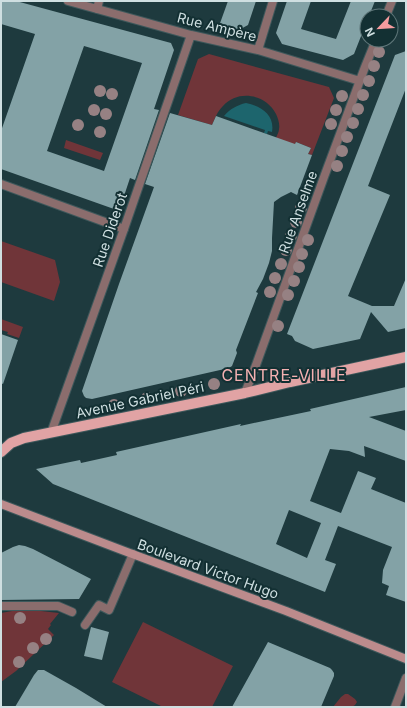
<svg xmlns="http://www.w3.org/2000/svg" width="407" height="708" viewBox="0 0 407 708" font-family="Inter,sans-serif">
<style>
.green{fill:#703539}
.water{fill:#1d656d}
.building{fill:#83a2a6;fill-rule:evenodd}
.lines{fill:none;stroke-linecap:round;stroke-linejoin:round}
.service-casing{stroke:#3e585b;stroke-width:10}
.pedestrian-casing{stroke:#3e585b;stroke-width:10}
.minor-casing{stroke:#3e585b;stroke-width:10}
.secondary-casing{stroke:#3e585b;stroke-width:10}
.primary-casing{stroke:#3e585b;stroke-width:12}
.service{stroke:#8b6d6d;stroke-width:8}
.pedestrian{stroke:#8b6d6d;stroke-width:8}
.minor{stroke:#8b6d6d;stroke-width:8}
.secondary{stroke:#bc8b8c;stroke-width:8}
.primary{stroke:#e1a3a4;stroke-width:10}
.tree{fill:#968183}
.labels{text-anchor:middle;stroke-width:4;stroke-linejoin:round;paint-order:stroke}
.street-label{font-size:14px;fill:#cfdfe1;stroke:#133033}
.quarter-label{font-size:16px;letter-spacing:1px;fill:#f5b1b2;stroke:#133033}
</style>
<rect width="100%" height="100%" fill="#1e3a3e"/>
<path class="green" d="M209,54L329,87L334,98L312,155L308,154L311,148L296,142L294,148L276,138C277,135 279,132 279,129C280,124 278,118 276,114C266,94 238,89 223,106C217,112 215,118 212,125L178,115L198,59Z
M66,140L103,153L100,160L64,148Z
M1,241L55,260L60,282L54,301L1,282Z
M1,319L23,327L19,338L7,334L8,332L1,330Z
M12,611H41L59,613L50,624L51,625L48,629L54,635L16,671L1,682V613Z
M143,622L233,666L212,707H163L112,682Z
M345,694H348L355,699L357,702L355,705L352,707H333L341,697Z"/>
<path class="water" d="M246,103C261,106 275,115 272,132L268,131L267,134L264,133L265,130L224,116C230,109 237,105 246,103Z"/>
<path class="building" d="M1,1H16L171,43L174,50L154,109L159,110L135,180L130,178L121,205L114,209L1,169V131L35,34L1,24ZM84,46L142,63L104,171L47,151Z
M228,1H256L248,25L237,31L219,26Z
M287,1H311L301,29L336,39L351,1H375L369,16H367V21L354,54L343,60L282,44L276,33Z
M406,51V88L368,186L390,195L348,296L372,306H394L406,278V328L388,332L371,312L360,339L313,349L295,341L292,336L287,334L395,55Z
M170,113L212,125L216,116L295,144L296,142L311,148L308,154L312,155L297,195L291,192L281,197L274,202L272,238V251L269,263L263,279L256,292L258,293L236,350L237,353L232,366L229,368L92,399L86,398L84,396L82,391L119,284L154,187L145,184Z
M1,334L18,340L3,384L1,383Z
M406,387V410L369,417L406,431V461L364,446L365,457L349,451L330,449L310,501L341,513L358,471L376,478L371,489L406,503V602L386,595L389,586L382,583L383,570L392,547L338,526L325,560L336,564L325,592L53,484L36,469L80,460L81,463L117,455L116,452L241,424L240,426L311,411L310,409ZM289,510L321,523L307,558L276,544Z
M19,545L25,546L33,549L91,579L79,599L1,600V553L13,547Z
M91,627L109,632L102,660L84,656Z
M268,642L330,668L332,670L334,673V676L321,707H232Z
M38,670H44L76,688L107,707H15L34,675Z"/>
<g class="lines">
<g class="service-casing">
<path id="service" d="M1,184L124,229
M1,606H58L72,612
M85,625L99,605L109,610L133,554"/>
</g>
<g class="pedestrian-casing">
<path id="pedestrian" d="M395,707L406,678"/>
</g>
<g class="minor-casing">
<path id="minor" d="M68,1L191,35L258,50L360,81
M97,9L99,1
M386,16L392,1
M258,50L273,1
M245,393L256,365L324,177L365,67L376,40
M51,433L124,229L191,35"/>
</g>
<g class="secondary-casing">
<path id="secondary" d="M1,504L127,552L286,611L406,659"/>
</g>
<g class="primary-casing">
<path id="primary" d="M1,452L11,443L24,438L245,393L290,382L406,357"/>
</g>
<use href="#service" class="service"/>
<use href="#pedestrian" class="pedestrian"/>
<use href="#minor" class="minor"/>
<use href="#secondary" class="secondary"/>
<use href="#primary" class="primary"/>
</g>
<g class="tree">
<circle cx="379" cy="52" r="6"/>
<circle cx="374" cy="66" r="6"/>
<circle cx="369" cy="81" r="6"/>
<circle cx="100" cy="91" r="6"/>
<circle cx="112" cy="94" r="6"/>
<circle cx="363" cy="95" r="6"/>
<circle cx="342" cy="96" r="6"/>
<circle cx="358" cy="109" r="6"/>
<circle cx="94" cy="110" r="6"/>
<circle cx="336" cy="110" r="6"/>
<circle cx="106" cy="114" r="6"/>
<circle cx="353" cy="123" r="6"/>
<circle cx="331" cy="124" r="6"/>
<circle cx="78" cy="125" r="6"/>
<circle cx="100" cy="132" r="6"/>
<circle cx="347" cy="137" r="6"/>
<circle cx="342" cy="151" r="6"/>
<circle cx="337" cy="166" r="6"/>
<circle cx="301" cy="208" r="6"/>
<circle cx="296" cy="222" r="6"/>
<circle cx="291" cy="236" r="6"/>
<circle cx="308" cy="240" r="6"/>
<circle cx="286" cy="250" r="6"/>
<circle cx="302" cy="254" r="6"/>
<circle cx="281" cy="264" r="6"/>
<circle cx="299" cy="267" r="6"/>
<circle cx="275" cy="278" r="6"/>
<circle cx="294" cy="281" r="6"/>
<circle cx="270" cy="292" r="6"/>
<circle cx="288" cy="295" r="6"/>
<circle cx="278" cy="326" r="6"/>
<circle cx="214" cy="384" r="6"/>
<circle cx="181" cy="391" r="6"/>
<circle cx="147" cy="398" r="6"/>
<circle cx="114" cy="405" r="6"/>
<circle cx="20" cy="618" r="6"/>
<circle cx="46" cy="639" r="6"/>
<circle cx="33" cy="648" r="6"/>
<circle cx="19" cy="662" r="6"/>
</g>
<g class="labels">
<g class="street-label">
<text transform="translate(217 27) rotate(14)" y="5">Rue Ampère</text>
<text transform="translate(298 212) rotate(-70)" y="5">Rue Anselme</text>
<text transform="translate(110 230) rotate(-71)" y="5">Rue Diderot</text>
<text transform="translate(140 400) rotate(-12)" y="5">Avenue Gabriel Péri</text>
<text transform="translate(208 569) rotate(20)" y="5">Boulevard Victor Hugo</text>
</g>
<g class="quarter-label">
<text x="284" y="381">CENTRE-VILLE</text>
</g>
</g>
<rect width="407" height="708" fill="none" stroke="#cfdfe1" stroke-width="4"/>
<g transform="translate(379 28) rotate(245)"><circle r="19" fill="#133033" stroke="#5e7679"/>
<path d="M0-3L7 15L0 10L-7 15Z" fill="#f59b9e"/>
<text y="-6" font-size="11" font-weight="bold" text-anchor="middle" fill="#cfdfe1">N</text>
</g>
</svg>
